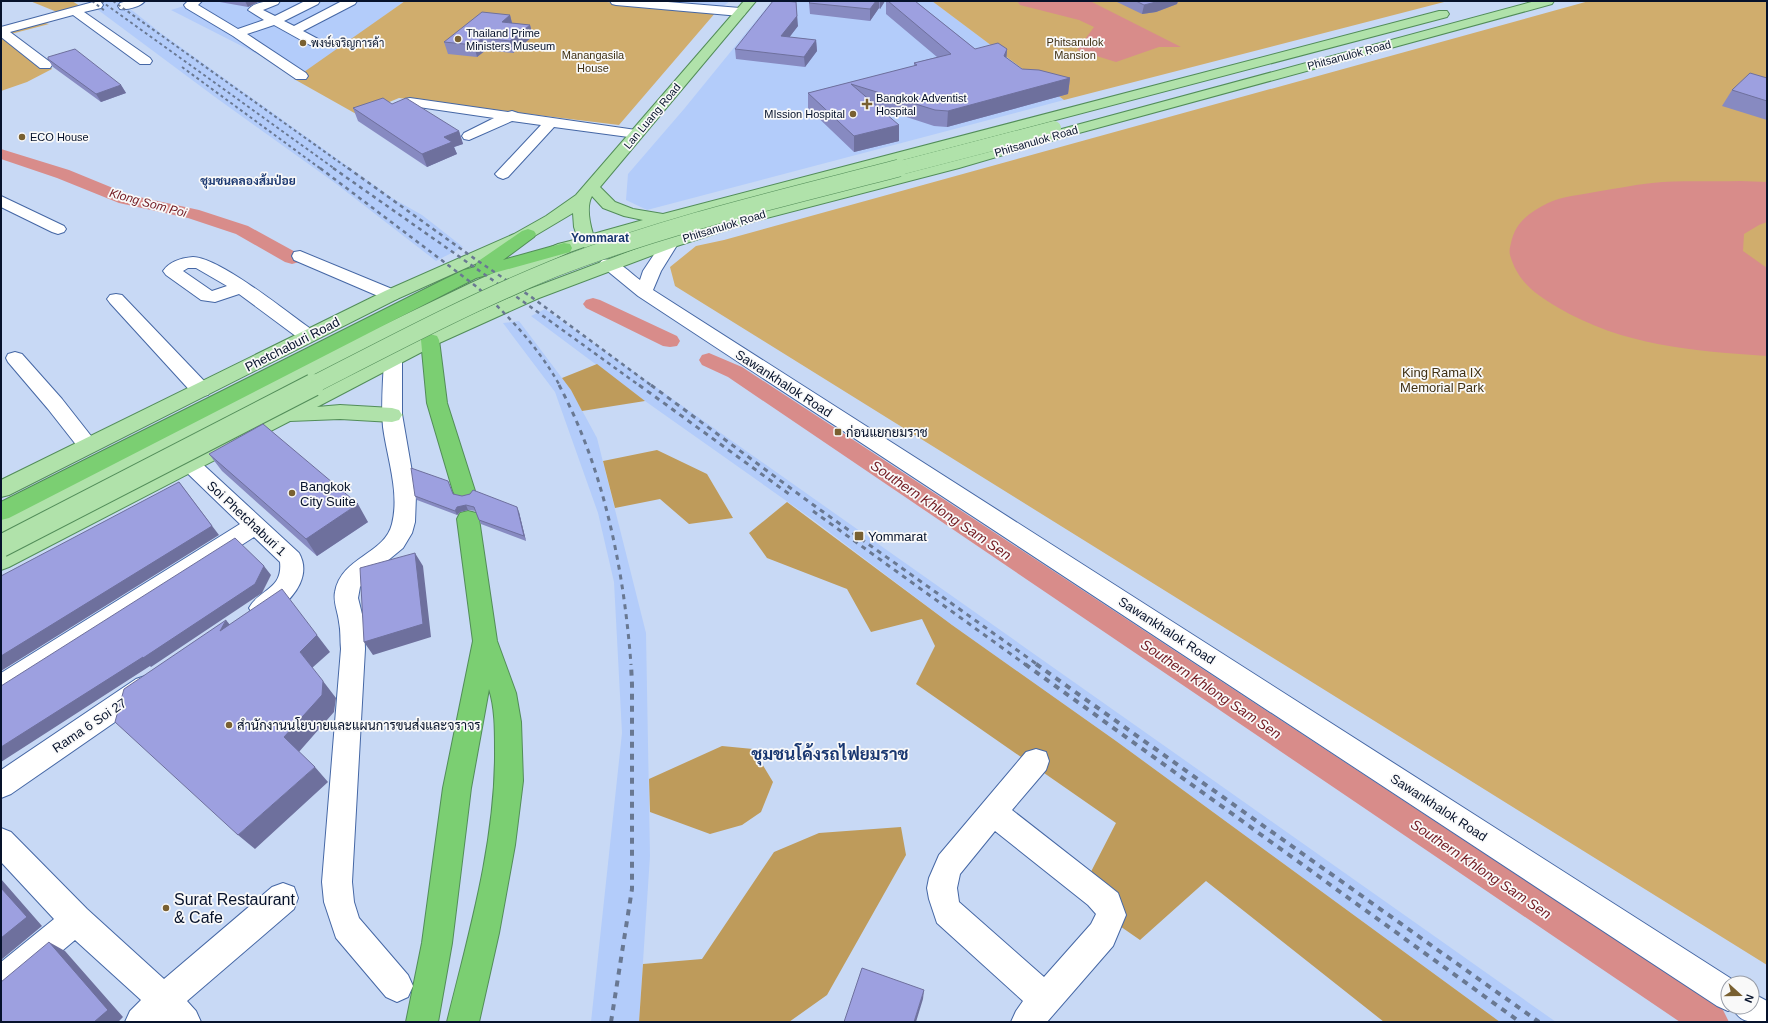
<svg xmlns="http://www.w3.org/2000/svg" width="1768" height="1023" viewBox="0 0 1768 1023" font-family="Arial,Sarabun,sans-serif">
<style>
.built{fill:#b3ccfa}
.green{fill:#d0ad6d}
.forest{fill:#be9b5b}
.water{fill:#d88c8a}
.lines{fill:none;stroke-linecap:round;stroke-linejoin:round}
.canal{fill:#d88c8a;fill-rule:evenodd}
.minor-casing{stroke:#4567a5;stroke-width:2}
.major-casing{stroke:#528d59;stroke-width:2}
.highway-casing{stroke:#528d59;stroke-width:2}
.minor{fill:#fff;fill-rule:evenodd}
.major{fill:#b0e2aa;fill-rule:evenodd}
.highway{fill:#7bcf72;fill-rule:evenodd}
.rail-far3{stroke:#697892;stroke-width:2;stroke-dasharray:3 3;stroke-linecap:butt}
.rail-far2{stroke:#697892;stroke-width:2.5;stroke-dasharray:4 4;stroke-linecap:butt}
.rail-far1{stroke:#697892;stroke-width:3;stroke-dasharray:5 5;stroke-linecap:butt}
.rail{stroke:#697892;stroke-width:4;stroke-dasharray:6 6;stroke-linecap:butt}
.major-bridge-far2-casing{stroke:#528d59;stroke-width:14;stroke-linecap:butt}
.major-bridge-far1-casing{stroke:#528d59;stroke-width:18;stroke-linecap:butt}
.major-bridge-casing{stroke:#528d59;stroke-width:24;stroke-linecap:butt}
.major-bridge-far2{stroke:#b0e2aa;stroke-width:14}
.major-bridge-far1{stroke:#b0e2aa;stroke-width:17}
.major-bridge{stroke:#b0e2aa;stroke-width:22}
.wall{fill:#878ac1}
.shaded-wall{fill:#6e709d}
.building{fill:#9da0e0;stroke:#6e709d}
.poi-dot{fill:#796031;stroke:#f9f9f9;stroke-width:1.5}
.labels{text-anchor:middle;stroke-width:3.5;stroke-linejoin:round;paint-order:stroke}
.far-poi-label{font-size:11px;fill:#06122b;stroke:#f9f9f9;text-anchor:start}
.far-park-label{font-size:11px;fill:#3f3013;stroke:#f9f9f9}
.far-street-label{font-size:11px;fill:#06122b;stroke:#f9f9f9}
.far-neighbourhood-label{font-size:12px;font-weight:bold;fill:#183670;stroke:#f9f9f9}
.far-water-label{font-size:12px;font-style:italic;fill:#731a21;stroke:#f9f9f9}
.street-label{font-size:13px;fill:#06122b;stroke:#f9f9f9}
.park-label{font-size:13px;fill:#3f3013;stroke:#f9f9f9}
.poi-label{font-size:13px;fill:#06122b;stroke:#f9f9f9;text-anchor:start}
.water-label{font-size:14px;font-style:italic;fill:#731a21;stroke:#f9f9f9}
.near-poi-label{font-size:16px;fill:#06122b;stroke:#f9f9f9;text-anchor:start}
.near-neighbourhood-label{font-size:17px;font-weight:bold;fill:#183670;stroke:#f9f9f9}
</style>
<rect width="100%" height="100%" fill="#c8d9f5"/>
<path class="built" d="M86,1H116L133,11L162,34L392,198L422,215L463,247L436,261L335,183L215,97Z
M200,1H405L301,76L171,10Z
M596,1H730L716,12Z
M772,1H932L1064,100L647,210L626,200L628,174L684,109Z
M545,309L1556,1022H1500L1116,741L952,625L812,519L645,401L531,316Z
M519,321L571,390L597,438L646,633L650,856L639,1022H591L622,733L614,582L598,513L555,392L503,323Z"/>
<path class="green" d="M30,1H72L80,6L57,12Z
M405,1H596L716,12L619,125L399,98L358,115L294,79Z
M932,1H1448L1064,100Z
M1589,1H1767V965L675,286L670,267L696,246L724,240Z
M41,22L49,24L7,35L47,60L52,69L27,82L1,91V33Z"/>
<path class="forest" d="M597,364L645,401L582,411L571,390L562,378Z
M657,450L707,474L733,518L689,524L660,499L615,508L603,461Z
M787,502L952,625L1116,741L1500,1022H1384L1206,881L1140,940L1078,897L1116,823L916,684L935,646L922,619L871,632L847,589L767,558L749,533Z
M722,746L753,749L773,782L761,812L742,825L710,834L650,812L649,779Z
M901,827L906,855L827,995L789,1022H639L643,964L702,959L774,852L819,833Z"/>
<path class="water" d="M1017,1H1090L1181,47H1159L1116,62L1077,50L1094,27L1079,20L1020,5Z
M1740,181L1767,182V222L1759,225L1744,234L1743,251L1767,268V356C1693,351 1623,346 1557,307C1534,293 1518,282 1510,255C1509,251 1510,247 1511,243C1515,222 1530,212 1548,203C1562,196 1581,195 1595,192C1614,189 1633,185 1652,183C1680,180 1712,182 1740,181Z"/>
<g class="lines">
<path class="canal" d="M1,149L69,170L130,195L199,210L248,226L299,254L301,258L299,262L292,264L285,262L236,234L188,218L119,203L57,178L1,159Z
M593,298L600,300L677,336L680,341L677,346L670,347L663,346L586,308L583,304L586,300Z
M709,353L742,367L1723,1010L1729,1022H1680L728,377L702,365L699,360L702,355Z"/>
<g class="minor-casing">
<path id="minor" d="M97,1L101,2L103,5L101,8L84,12L150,58L152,61L150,64H140L73,15L10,32L50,62L52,65L50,68H40L1,37V27Z
M127,1H145C140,7 127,10 120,9L118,6L120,3Z
M188,1H202L198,5L238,29L264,20L248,10C255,1 269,1 280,1L278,4L263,10L275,16L305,1H320L318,4L284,21L294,26L342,1H357L355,4L303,31L318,39L320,42L318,45H310L274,25L247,34L306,73L308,76L306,79H296L233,36L186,8L184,5Z
M610,1H656L740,8L744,9L746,12L744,15L740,16L616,5L612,4Z
M410,98L508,112L512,111L518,113L636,130L641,131L643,134L641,137L636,138L554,127L508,177L503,179L498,177L495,174L541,125L512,121L469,140L464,139L462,136L464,133L494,118L405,105L403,102L405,99Z
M1,196L64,226L66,229L64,232L58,234L52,232L1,207Z
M671,237L677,238L679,242L661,271L653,290L1738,983H1728V1007H1752V993L1767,1001V1022C1749,1022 1741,1023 1733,1009L1728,1011L1717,1006L638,296L599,264L602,260C616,257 629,272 640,280L643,271L665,238Z
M300,251L397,291L400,295L397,299L391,300L385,299L294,260L292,256L294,252Z
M193,257C221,258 289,314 315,332L317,336L315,340L308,342L301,340L239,294L215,302L201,300L166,275L163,271C170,261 181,258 193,257ZM188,268H196L227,286L212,291L183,271Z
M116,294L122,295L208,385L211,390L208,395L201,396L194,395L110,303L107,299L110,295Z
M15,352L22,354L62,399L95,441L98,446L95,451L88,453L81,451L48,409L8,362L6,358L8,354Z
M393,354L400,356L402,360V414L416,495L415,522L412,533L403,548L369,576L360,587L358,598L364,622L365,649L352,882L354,902L359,918L408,975L413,986L408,997L397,1002L386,997L336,938L324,902L322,882L341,649C340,640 341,631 339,622C338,612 333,602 335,592C341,557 385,554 392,524C400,492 387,458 383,427C381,405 383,382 384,360L386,356Z
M189,456L196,458L299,553C311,574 296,596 278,609C273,612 268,617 262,617C259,618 255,616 253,615L249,608C259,589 283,590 280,562L254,537L10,694L1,697V673L240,524L182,468L178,463L182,458Z
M145,676L154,679L158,687L154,695L11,794L1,798V770L136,679Z
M1036,749L1046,752L1049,761L1046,770L1012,810L1108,885L1118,893L1126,915L1113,946L1047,1022H1011L1016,1011L1023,1001L937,923L929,899L927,888L929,878L939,855L1026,752ZM995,831L1088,905L1096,914L1091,924L1044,977L959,902L957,888L960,874Z
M1,828L11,832L87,909L164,979L272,887L283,883L294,887L298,898L294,909L187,1001L196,1011L201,1022H125L130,1011L141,1000L75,940L12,993L1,998V962L54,919L1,862Z"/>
</g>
<g class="major-casing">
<path id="major" d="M744,1H756L600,187L615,202L633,209L663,214L1439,11H1447L1449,14L1447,17L672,221L598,243L604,252L602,256C592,258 589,255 584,247L570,252C379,338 195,437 9,533L1,535V517L348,342L471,283L558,244L578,239L574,227L573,213L526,241L397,299L9,495L1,497V480L385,291L514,234L546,216L576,195ZM592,196L603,208L624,216L643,220L593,234C590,224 586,206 592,196Z
M1535,1H1554L1552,4L1068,136L959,168L751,222L677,246L539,298L437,344L317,407L340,405L392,408L399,410L402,415L399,420L392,422L340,419L290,421L9,567L1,570V551L423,336L527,290L665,238L739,216L949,162L1058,130Z"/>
</g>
<g class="highway-casing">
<path id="highway" d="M528,229L534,231L536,234L534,237L503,260L564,243L570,244L572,248L570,252L476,278L9,518L1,520V502L445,279L464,270L475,267L477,262L522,231Z
M430,334L437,336L439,340L447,403L475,491L472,497L464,499L456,497L453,491L427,403L421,340L423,336Z
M468,511L476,513L479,519L497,641L516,693L521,722L523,781L515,845L499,933L479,1022H447C469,933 496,841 495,749C495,729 495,708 489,689L471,788L452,943L438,1022H406L422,943L443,788L473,641L457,519L460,513Z"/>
</g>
<use href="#minor" class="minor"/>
<use href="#major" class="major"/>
<use href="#highway" class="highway"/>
<path class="rail-far3" d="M92,1L105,11
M101,1L335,169
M113,1L349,169
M182,67L321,169"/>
<path class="rail-far2" d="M320,168L477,287C509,316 539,348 560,386
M333,168L521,300L640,386
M348,168L475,259L530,296L652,386"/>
<path class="rail-far1" d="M559,385C604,469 624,570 631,665
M639,385L789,494
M651,385L812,504L1038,665
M813,511L1026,665"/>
<path class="rail" d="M1025,664L1520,1022
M1036,664L1539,1022
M611,1022L632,889V684L631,664"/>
<g class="major-bridge-far2-casing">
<path id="major-bridge-far2" d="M896,169L1054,128"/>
</g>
<g class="major-bridge-far1-casing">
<path id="major-bridge-far1" d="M311,386C391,345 470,303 553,269C665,225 783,198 899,168"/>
</g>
<g class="major-bridge-casing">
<path id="major-bridge" d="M1,546L313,385"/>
</g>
<use href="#major-bridge-far2" class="major-bridge-far2"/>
<use href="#major-bridge-far1" class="major-bridge-far1"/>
<use href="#major-bridge" class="major-bridge"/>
</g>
<path class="wall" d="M214,1H263L258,2L248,7Z
M811,1H885L880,9L879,8L870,21L810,14L809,3Z
M886,1H915L975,49H1007L1006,58L1022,69L1070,78L1068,94L947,127L934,126L879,108L899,141L854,152L808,108V93L914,66V63L937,57L886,14Z
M1117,1H1178L1177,4L1156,12L1142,14L1117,2Z
M510,15L512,23L530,25L533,36L513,53L486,50L477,57L448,54L444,42Z
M798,26L789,37L816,40L817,51L805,67L736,59L735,49Z
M48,59L121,85L126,93L101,102L53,67Z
M1767,78V120L1722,106L1732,90Z
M392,104L459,131L463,144L454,147L457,154L427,167L358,121L353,108Z
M209,454L368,522L317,556L222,471Z
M454,494L519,512L526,541L481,524L476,511L468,510L460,512L457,515L417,500L415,496Z"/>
<path class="shaded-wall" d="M245,1H263L258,2L248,7Z
M876,1H879V8L870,21V9Z
M880,1H885L880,9Z
M1160,1H1178L1177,4L1156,12L1142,14L1144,5Z
M796,2L798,26L782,47L781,36Z
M510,15L513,27L502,22Z
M530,25L533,36L513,53L510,41Z
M482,38L486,50L477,57L474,45Z
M816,40L817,51L805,67L804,57Z
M1007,49L1006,64L1004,56Z
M1070,78L1068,94L947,127L948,111Z
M121,85L126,93L101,102L96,94Z
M899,125V141L854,152V136Z
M459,131L463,144L454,147L457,154L427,167L422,154L444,137Z
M179,482L219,535L1,671V656Z
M358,504L368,522L317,556L306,539Z
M466,505L468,510L460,512L457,515L455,511L457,507Z
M517,507L519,512L526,541L524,536Z
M415,553L423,566L431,637L373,655L364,642Z
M264,566L271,575L262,593L151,667L150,666L1,762V747Z
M226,620L240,637L220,631Z
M317,635L330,652L312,668L300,652Z
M323,681L336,698L334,712L298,753L284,737Z
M315,767L328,782L255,849L238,835Z
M1,879L42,926L1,960Z
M49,942L65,951L123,1017L118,1022H94Z
M924,990L923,999L916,1022H914Z"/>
<path class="building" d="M773,1H784L796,2L797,16L781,36L816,40L804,57L735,49Z
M811,1H876L870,9L809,3Z
M888,1H915L975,49L998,43L1007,49L1004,56L1022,69L1039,70L1070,78L948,111L935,110L851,84L899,125L854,136L808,93L917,65L914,63L951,54Z
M1136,1H1160L1144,5Z
M482,12L510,15L502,22L530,25L510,41L482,38L474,45L444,42Z
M75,49L121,85L96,94L48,59V57Z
M1750,73L1767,78V101L1732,90Z
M383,98L392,104L406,98L459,131L444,137L452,142L422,154L353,108Z
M263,424L358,504L306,539L209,454Z
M411,468L448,481L453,494L462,496L470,494L473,490L517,507L524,536L479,520L474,507L466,505L457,507L455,511L415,496Z
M179,482L212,526L1,656V576Z
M235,538L264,566L255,584L143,658V657L1,747V686Z
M415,553L423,624L364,642L360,568Z
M282,589L317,635L300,652L323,681L322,695L284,737L315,767L238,835L115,722L124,689L226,620L220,631Z
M1,888L27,917L1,938Z
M49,942L108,1010L94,1022H1V982Z
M862,968L924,990L914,1022H844Z"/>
<g class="poi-dot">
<circle cx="458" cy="39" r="4"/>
<circle cx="303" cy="43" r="4"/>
<path d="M865 98h4v4h4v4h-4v4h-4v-4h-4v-4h4z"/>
<circle cx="853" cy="114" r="4"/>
<circle cx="22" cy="137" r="4"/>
<rect x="834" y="428" width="8" height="8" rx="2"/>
<circle cx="292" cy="493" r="4"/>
<rect x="854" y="531" width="10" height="10" rx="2"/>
<circle cx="229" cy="725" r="4"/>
<circle cx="166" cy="908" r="4"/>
</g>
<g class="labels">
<g class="far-poi-label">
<text x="466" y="37">Thailand Prime<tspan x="466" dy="13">Ministers Museum</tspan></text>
<text x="311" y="47">พงษ์เจริญการค้า</text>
<text x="876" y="102">Bangkok Adventist<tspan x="876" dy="13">Hospital</tspan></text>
<text x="845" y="118" text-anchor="end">MIssion Hospital</text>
<text x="30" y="141">ECO House</text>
</g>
<g class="far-park-label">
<text x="1075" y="46">Phitsanulok<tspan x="1075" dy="13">Mansion</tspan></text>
<text x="593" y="59">Manangasila<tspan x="593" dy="13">House</tspan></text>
</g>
<g class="far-street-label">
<text transform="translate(1349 55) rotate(-15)" y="4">Phitsanulok Road</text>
<text transform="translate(652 116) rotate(-50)" y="4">Lan Luang Road</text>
<text transform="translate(1036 141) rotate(-16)" y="4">Phitsanulok Road</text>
<text transform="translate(724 226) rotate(-17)" y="4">Phitsanulok Road</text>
</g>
<g class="far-neighbourhood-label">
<text x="248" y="185">ชุมชนคลองส้มป่อย</text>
<text x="600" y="242">Yommarat</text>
</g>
<g class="far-water-label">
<text transform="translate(148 203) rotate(15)" y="4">Klong Som Poi</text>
</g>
<g class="street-label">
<text transform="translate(292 344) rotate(-27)" y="5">Phetchaburi Road</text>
<text transform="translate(784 383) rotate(33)" y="5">Sawankhalok Road</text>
<text transform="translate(247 518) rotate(43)" y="5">Soi Phetchaburi 1</text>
<text transform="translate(1167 630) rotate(33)" y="5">Sawankhalok Road</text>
<text transform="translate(89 725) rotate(-34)" y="5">Rama 6 Soi 27</text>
<text transform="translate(1439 807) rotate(33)" y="5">Sawankhalok Road</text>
</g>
<g class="park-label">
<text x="1442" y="377">King Rama IX<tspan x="1442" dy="15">Memorial Park</tspan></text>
</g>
<g class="poi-label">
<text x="846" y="437">ก่อนแยกยมราช</text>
<text x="300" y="491">Bangkok<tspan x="300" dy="15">City Suite</tspan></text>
<text x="868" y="541">Yommarat</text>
<text x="237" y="730">สำนักงานนโยบายและแผนการขนส่งและจราจร</text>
</g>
<g class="water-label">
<text transform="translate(941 510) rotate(34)" y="5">Southern Khlong Sam Sen</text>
<text transform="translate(1211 689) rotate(34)" y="5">Southern Khlong Sam Sen</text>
<text transform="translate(1481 869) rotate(34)" y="5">Southern Khlong Sam Sen</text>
</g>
<g class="near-poi-label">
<text x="174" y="905">Surat Restaurant<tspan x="174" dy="18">&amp; Cafe</tspan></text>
</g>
<g class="near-neighbourhood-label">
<text x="830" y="760">ชุมชนโค้งรถไฟยมราช</text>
</g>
</g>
<rect width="1768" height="1023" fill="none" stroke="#06122b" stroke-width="4"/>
<g transform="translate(1740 995) rotate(111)"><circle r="19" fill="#f9f9f9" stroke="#989da7"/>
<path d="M0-3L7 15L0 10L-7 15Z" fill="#796031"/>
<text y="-6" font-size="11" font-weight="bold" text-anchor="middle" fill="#06122b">N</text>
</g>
</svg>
